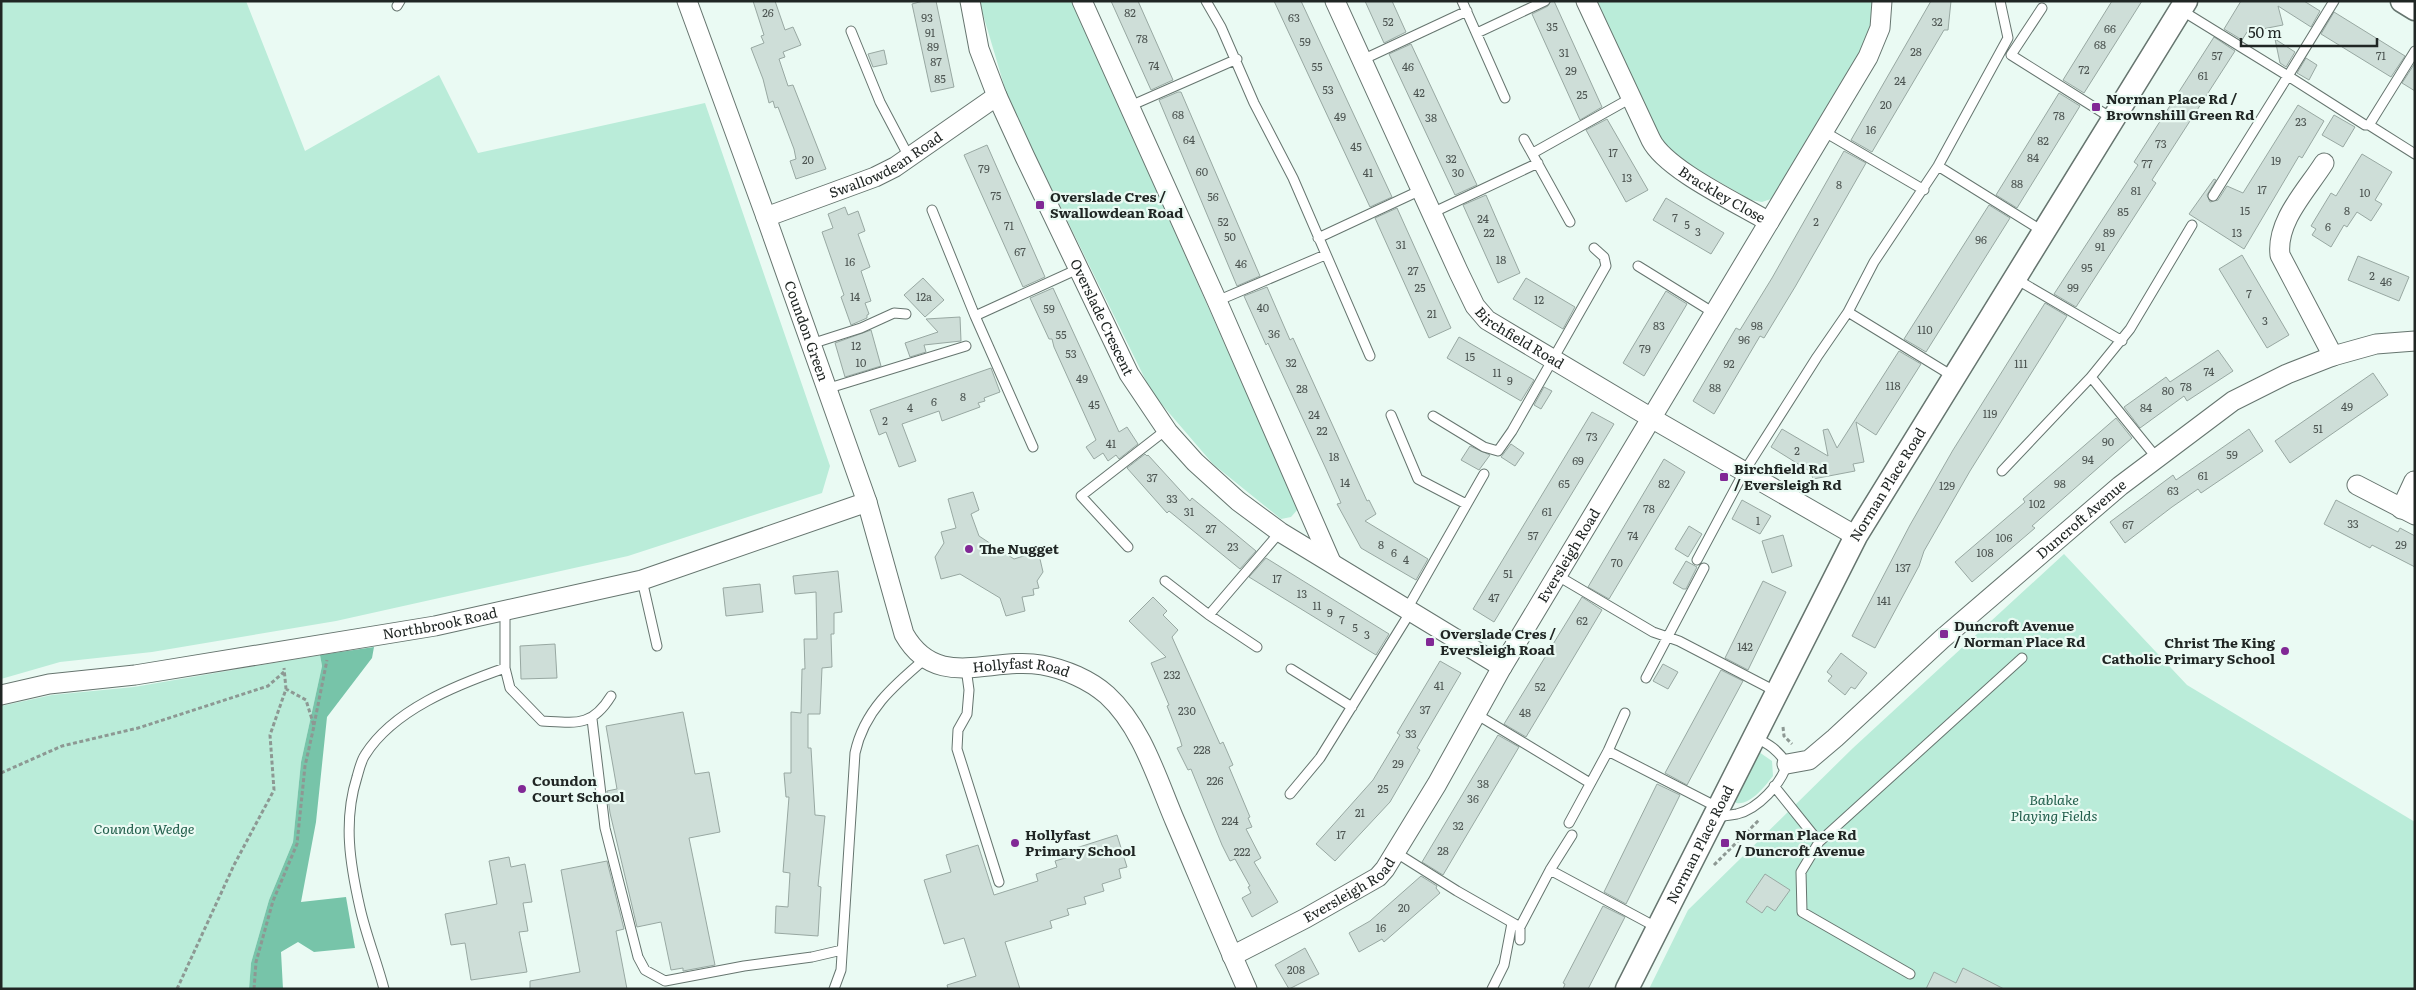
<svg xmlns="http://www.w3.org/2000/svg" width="2416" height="990" viewBox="0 0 2416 990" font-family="Literata,serif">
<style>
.green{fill:#baecd9}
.forest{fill:#77c4a9}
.building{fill:#ceded8;stroke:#98a8a2}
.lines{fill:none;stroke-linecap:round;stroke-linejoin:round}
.service-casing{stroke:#66756f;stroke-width:11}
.minor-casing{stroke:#66756f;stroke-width:21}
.tertiary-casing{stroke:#66756f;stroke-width:25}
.path{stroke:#8d9893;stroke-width:3;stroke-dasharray:4 2.5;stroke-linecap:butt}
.service{stroke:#fff;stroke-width:9}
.minor{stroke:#fff;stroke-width:19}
.tertiary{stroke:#fff;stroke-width:22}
.poi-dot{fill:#812895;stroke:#eafaf3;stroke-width:2}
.labels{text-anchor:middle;stroke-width:4.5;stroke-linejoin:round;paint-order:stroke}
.number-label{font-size:11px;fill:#4c5451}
.poi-label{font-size:14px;font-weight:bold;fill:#202624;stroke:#eafaf3;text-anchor:start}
.street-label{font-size:14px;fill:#202624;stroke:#eafaf3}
.park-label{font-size:14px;font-style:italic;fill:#225e4c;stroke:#eafaf3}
</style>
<rect width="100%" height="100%" fill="#eafaf3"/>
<path class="green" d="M1,1H246L305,151L439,75L478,153L705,103L830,466L822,493L628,556L336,621L152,652L60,662L1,679Z
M979,1H1072L1298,509L1291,517L1281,519L1213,464L1152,393L1009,102Z
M1596,1H1874L1869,41L1774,198L1762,202L1751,200L1681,160L1662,144Z
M2064,554L2187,685L2415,822V989H1649L1688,910L1853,748Z
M320,655L322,666L301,762L293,842L269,900L251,963L249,989H1V706L52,695L134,687Z
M1759,752L1772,761L1773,776C1765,786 1750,806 1736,803L1735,801Z"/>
<path class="forest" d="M374,647L372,658L327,717L316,822L301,902L346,897L355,948L314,952L298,942L281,952L283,989H249L251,963L269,900L293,842L301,762L322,666L320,655Z"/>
<path class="building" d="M753,1H775L785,30L793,27L801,45L783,52L785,57L779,59L788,86L793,85L826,169L796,179L790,161L796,159L794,149L778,107L775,108L773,101L769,103L763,79L751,48L764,43L761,36L764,35Z
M923,1H936L954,87L931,92L912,4Z
M1111,1H1138L1173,80L1151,90Z
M1274,1H1301L1392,197L1370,207Z
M1365,1H1392L1406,32L1384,43Z
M1551,1H1554L1602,107L1580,120L1532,14L1548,6Z
M1931,1H1951L1948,30H1944L1872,152L1851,140Z
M2112,1H2142L2084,93L2063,80Z
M2241,1H2304L2320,11L2311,27L2278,6L2283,25L2247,32L2242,40L2224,29Z
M2334,12L2405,56L2391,77L2321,34Z
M2214,37L2235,51L2152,180L2156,183L2076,307L2054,294L2138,165L2134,162Z
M2275,39L2295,52L2286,67L2280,63Z
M1411,44L1477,185L1455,195L1389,54Z
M884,50L887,64L873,67L868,54Z
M2306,58L2317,65L2309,80L2297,73Z
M2415,63V91L2402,83Z
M1178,92H1181L1260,276L1237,286L1159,100Z
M2059,93L2080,106L2017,208L1996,195Z
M2298,105L2324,121L2302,158L2299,156L2244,249L2189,214L2214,179L2216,180L2207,195L2210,202L2218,200L2227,186L2243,193Z
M2334,115L2355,127L2343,147L2322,135Z
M1607,119L1648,190L1626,202L1586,130Z
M987,145L1045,277L1023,287L964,155Z
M1844,151L1866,163L1795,287L1764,338L1760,336L1714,414L1693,401L1736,328L1740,330L1772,278Z
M2362,154L2392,172L2375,200L2382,204L2371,221L2357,212L2347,227L2344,225L2331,247L2312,235L2316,229L2311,226L2331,193L2336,196Z
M1486,195L1520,273L1498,283L1463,205Z
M1666,198L1724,233L1711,254L1653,220Z
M1989,205L2010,218L1926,352L1904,339Z
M845,207L848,215L858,211L865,231L858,234L870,267L861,271L871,301L865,303L869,314L867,315V318L851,325L841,297L844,295L822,232L833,228L828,214Z
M1397,208L1451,328L1429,338L1375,218Z
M2242,255L2289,335L2267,348L2219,269Z
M2358,256L2409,277L2399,301L2348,280Z
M923,278L944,300L925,317L904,295Z
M1526,278L1575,307L1563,329L1513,299Z
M1267,287L1290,340L1293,338L1367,501L1369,500L1376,514L1365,521L1428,559L1416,580L1361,548L1337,504L1341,503L1326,469L1268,343L1266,345L1244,296Z
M1053,288L1119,432L1127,427L1138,444L1119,459L1116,455L1108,461L1103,453L1094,459L1086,447L1096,440L1054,347L1052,339H1049L1030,298Z
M1666,291L1687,304L1644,376L1623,363Z
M2045,303L2067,316L1970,471L1924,551L1919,566L1875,648L1852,636L1910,525L1953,450Z
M960,317L961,341L924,345L926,352L910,357L905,343L938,332L926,319Z
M871,330L881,366L845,377L835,343Z
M1459,337L1534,380L1521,401L1447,358Z
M2218,350L2233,371L2187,401L2184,396L2140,428L2124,407L2166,377L2170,382Z
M1899,351L1921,364L1876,435L1856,422L1864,462L1853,464L1855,471L1813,479L1811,472L1771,447L1782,429L1828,456L1823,430L1828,429L1837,448Z
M991,368L1000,392L984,398L985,401L978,403L980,407L942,421L939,411L902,424L916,461L899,467L886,432L879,435L870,410Z
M2373,373L2388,395L2290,463L2275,441Z
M1544,387L1552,391L1541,409L1534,405Z
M1592,412L1614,424L1494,622L1473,609Z
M2116,418L2132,438L2032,526L2035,528L1972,582L1955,562L2025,502L2023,499Z
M2249,429L2263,451L2201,493L2198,489L2172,507L2125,543L2110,522L2173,475L2176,480Z
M1511,444L1524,453L1515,466L1501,457Z
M1470,446L1490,455L1479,470L1461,460Z
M1145,454L1147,456L1148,455L1190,501L1192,498L1256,551L1240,569L1169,511L1167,513L1127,468Z
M1664,459L1685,472L1609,599L1588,587Z
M973,492L979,510L971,514L979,536L1014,559L1030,554L1040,559L1043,572L1037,581L1039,588L1033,589L1034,595L1022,597L1025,611L1006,616L1000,598L960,574L941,579L935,557L944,543L941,532L956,528L948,499Z
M1742,500L1771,516L1760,534L1732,519Z
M2336,500L2398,532L2400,528L2415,536V567L2372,545L2370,548L2324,524Z
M1689,526L1702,534L1688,557L1675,549Z
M1783,535L1792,566L1772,573L1762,541Z
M1266,558L1389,634L1376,655L1249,577Z
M1686,561L1697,567L1686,589H1683L1673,583Z
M838,571L842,612L834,613V634H831L832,667L822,668L820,714H808V748H811L815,815L825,816L818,886L821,887L818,936L775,933L776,906L788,907L790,873L783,872L789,797H786L784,773H791V712L801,713L802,669H805L804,639H817L816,592L795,594L793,576Z
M1763,581L1786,592L1748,670L1725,658Z
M760,584L763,612L726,616L723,588Z
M1153,597L1167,611L1163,615L1178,630L1172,637L1220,744L1223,742L1233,765L1229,767L1250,817L1248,818L1252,827L1246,829L1261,858L1254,862L1278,902L1252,917L1242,898L1251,893L1248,887L1250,886L1235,859L1230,861L1222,845L1191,769L1188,770L1177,748L1182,746L1180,739L1167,706L1169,705L1151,663L1166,657L1129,621Z
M1582,597L1602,610L1526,737L1504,724Z
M555,644L557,678L521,679L520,646Z
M1841,653L1867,673L1855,689L1851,687L1845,695L1828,681L1832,676L1827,672Z
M1440,661L1461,673L1417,748L1420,750L1390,802L1335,861L1316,844L1373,780L1400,735L1397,733Z
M1663,664L1678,672L1668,689L1653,681Z
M1721,670L1743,681L1687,785L1665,773Z
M683,712L695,774L709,772L720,832L689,838L715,965L683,971V968L671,970L661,922L637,927L610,813L607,791L617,789L606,726Z
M1498,735L1519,747L1443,875L1422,862Z
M1657,784L1680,795L1626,904L1604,892Z
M1117,835L1127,867L1119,869L1121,878L1102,884L1104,891L1084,897L1086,904L1067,909L1069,915L1050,921L1052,928L1005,942L1020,989H948L947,985L976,976L964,938L944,944L924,880L951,872L946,855L978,845L994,895L1038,881L1036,874L1057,867L1055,861L1075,855L1073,849Z
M509,857L511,867L525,864L532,902L523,903L528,931L519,932L527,972L471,980L465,943L451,945L445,914L497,904L489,861Z
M607,861L624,929L616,931L627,989H530V981L580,972L561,870Z
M1765,874L1790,890L1775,911L1767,906L1762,913L1746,902Z
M1421,876L1437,886L1436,888L1440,893L1384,942L1382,939L1359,952L1349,933L1370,921Z
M1603,906L1625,917L1588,989H1563L1565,984L1563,983Z
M1305,948L1319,974L1289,989L1275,965Z
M1963,968L2004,989H1926L1934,972L1956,983Z"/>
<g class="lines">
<g class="service-casing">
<path id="service" d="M1206,1L1221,27L1254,103L1293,178L1370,356
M1462,1L1505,98
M397,6L400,1
M2042,8L2011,55L2113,119
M2181,10L2288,76L2334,1
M851,31L880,102L909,157
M1477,33L1545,1
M1362,60L1467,11
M1130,106L1237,59
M2369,125L2415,51
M1823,131L1924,190
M1524,139L1570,222
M1533,153L1631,98
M1938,166L2044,232
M2213,196L2288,76L2365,125H2369L2415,154
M932,210L975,316L1033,447
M1432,213L1538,163
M1318,238L1421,190
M1638,266L1714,313
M2016,279L2122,341
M1217,301L1325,255
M1848,312L1954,377
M975,316L1078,269
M811,344L861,328L894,313L906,314
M2091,377L2130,329L2192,225
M826,389L966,346
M1391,415L1418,479L1466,504
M1433,416L1484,447L1498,451L1512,431L1606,266L1604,257L1594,248
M2002,471L2091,377L2156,457
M1128,547L1081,496L1166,430
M1697,560L1744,472L1817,357L1848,312L1874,262L1938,166L2008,38L2000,1
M1558,576L1653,632L1679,641L1777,692
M642,580L657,646
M1165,581L1209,615L1280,532
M1407,609L1484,474
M505,611V668L510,688L542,721C576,723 592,727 611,696
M1209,615L1257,647
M966,668L969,690L967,714L958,730L957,749L999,882
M1291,669L1352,707
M1646,678L1704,568
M1476,714L1590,783
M592,719L605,828L638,957L645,970L665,981L744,966L812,957L842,950
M1608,751L1719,808
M1774,786L1819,842L2022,658
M1290,794L1320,758L1411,611
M1717,817C1723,816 1730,815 1737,814C1758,809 1781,784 1787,764C1778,750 1769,744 1754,737
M1569,823L1608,751L1625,713
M1572,835L1550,870L1656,927
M1819,842L1801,872L1802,912L1910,974
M1395,852L1457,891L1520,927
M1520,940V927L1550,870
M384,989C377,962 366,935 360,908C350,864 343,821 357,777C359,770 361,761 365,755C393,710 456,685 505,668
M834,989L841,970L855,753C864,711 893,686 925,659
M1492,989L1504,965L1512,923"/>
</g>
<g class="minor-casing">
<g id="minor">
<path id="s1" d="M687,1L766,217L867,502L904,634C937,692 990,656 1042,665C1065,669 1090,680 1107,695C1142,727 1157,779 1175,821C1199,877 1222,933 1247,989"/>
<path id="s2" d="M970,1L979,49L997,96L1025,157L1129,374L1168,432L1195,462L1238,501L1280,532L1502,667"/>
<path d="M1082,1L1217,301L1331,562"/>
<path id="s3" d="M1335,1L1459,273L1475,306L1487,320L1653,419L1856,536"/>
<path id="s4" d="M1586,1L1651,140C1666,170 1738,203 1769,222"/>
<path d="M2324,163C2307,190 2276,221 2280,255L2333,356"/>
<path id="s5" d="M766,217L875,177L895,167L997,96"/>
<path d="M2357,485L2415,515"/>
<path d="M2401,509L2414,481"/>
<path id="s6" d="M1,695L49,684L135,675L435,626L642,580L867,502"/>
<path id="s7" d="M1787,764L1809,760L1835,738L1942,639L2120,486L2233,401L2287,374L2333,356L2376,344L2415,341"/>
<path id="s8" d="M1232,956L1306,918L1378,877L1385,869L1437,784L1502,667L1868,57L1880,28L1882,1"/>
</g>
</g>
<g class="tertiary-casing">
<g id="tertiary">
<path d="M2402,1L2415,9"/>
<path id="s9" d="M1627,989L1856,536L2186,1"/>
</g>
</g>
<path class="path" d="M314,725L327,660
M1783,727L1784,736L1792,744
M1,773L62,746L138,728L268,686L284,672
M1714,865L1759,820
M177,989L234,865L274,790L270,735L286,689L284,668
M254,989L256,962L273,901L297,844L305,766L314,726L306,700L286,689"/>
<use href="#service" class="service"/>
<use href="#minor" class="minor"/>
<use href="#tertiary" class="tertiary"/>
</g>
<g class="poi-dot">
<rect x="2091" y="102" width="10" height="10" rx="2.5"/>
<rect x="1035" y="200" width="10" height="10" rx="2.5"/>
<rect x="1719" y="472" width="10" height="10" rx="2.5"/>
<circle cx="969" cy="549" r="5"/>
<rect x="1939" y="629" width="10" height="10" rx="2.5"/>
<rect x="1425" y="637" width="10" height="10" rx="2.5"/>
<circle cx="2285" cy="651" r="5"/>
<circle cx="522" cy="789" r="5"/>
<circle cx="1015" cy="843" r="5"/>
<rect x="1720" y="838" width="10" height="10" rx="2.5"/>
</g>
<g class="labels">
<g class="number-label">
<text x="768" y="17">26</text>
<text x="1130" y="17">82</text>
<text x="927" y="22">93</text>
<text x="1294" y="22">63</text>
<text x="1388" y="26">52</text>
<text x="1937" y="26">32</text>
<text x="1552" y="31">35</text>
<text x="2110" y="33">66</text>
<text x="930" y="37">91</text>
<text x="1142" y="43">78</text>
<text x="1305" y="46">59</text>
<text x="2100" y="49">68</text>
<text x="933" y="51">89</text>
<text x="1916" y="56">28</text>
<text x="1564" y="57">31</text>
<text x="2217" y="60">57</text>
<text x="2381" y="60">71</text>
<text x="936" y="66">87</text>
<text x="1154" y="70">74</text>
<text x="1317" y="71">55</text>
<text x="1408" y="71">46</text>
<text x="2084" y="74">72</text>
<text x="1571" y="75">29</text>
<text x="2203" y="80">61</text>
<text x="940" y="83">85</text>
<text x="1900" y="85">24</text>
<text x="1328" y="94">53</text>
<text x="1419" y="97">42</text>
<text x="1582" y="99">25</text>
<text x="1886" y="109">20</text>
<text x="1178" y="119">68</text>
<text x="2059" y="120">78</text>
<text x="1340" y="121">49</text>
<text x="1431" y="122">38</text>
<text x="2301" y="126">23</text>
<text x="1871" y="134">16</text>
<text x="1189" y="144">64</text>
<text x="2043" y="145">82</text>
<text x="2161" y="148">73</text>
<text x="1356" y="151">45</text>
<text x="1613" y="157">17</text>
<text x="2033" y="162">84</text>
<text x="1451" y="163">32</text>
<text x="808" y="164">20</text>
<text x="2276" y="165">19</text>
<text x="2147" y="168">77</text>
<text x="984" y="173">79</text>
<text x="1202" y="176">60</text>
<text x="1368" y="177">41</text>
<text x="1458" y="177">30</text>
<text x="1627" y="182">13</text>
<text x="2017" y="188">88</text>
<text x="1839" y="189">8</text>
<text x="2262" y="194">17</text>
<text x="2136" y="195">81</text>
<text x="2365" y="197">10</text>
<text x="996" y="200">75</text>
<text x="1213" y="201">56</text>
<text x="2245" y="215">15</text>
<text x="2347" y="215">8</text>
<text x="2123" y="216">85</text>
<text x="1675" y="222">7</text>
<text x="1483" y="223">24</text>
<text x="1223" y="226">52</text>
<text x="1816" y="226">2</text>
<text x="1687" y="229">5</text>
<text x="1009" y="230">71</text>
<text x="2328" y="231">6</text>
<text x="1698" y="236">3</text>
<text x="1489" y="237">22</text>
<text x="2109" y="237">89</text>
<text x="2237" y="237">13</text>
<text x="1230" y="241">50</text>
<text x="1981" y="244">96</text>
<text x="1401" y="249">31</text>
<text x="2100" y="251">91</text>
<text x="1020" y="256">67</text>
<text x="1501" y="264">18</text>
<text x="850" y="266">16</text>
<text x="1241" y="268">46</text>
<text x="2087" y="272">95</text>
<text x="1413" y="275">27</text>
<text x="2372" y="280">2</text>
<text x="2386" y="286">46</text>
<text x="1420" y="292">25</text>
<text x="2073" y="292">99</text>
<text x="2249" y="298">7</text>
<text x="855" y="301">14</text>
<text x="924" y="301">12a</text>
<text x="1539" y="304">12</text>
<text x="1263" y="312">40</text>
<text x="1049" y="313">59</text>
<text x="1432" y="318">21</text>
<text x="2265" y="325">3</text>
<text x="1659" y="330">83</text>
<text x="1757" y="330">98</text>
<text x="1925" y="334">110</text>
<text x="1274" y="338">36</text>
<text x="1061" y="339">55</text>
<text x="1744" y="344">96</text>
<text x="856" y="350">12</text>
<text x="1645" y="353">79</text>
<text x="1071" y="358">53</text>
<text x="1470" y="361">15</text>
<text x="861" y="367">10</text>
<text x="1291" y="367">32</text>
<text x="1729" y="368">92</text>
<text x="2021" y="368">111</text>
<text x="2209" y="376">74</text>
<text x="1497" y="377">11</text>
<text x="1082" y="383">49</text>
<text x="1510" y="385">9</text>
<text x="1893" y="390">118</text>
<text x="2186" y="391">78</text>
<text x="1715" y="392">88</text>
<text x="1302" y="393">28</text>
<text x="2168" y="395">80</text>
<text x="963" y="401">8</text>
<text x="934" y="406">6</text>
<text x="1094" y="409">45</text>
<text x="2347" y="411">49</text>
<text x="910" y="412">4</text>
<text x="2146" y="412">84</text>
<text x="1990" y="418">119</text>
<text x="1314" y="419">24</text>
<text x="885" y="425">2</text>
<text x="2318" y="433">51</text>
<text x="1322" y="435">22</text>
<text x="1592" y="441">73</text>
<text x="2108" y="446">90</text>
<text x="1111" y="448">41</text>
<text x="1797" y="455">2</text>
<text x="2232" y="459">59</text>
<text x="1334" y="461">18</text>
<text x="2088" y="464">94</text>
<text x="1578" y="465">69</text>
<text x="2203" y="480">61</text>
<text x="1152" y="482">37</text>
<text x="1345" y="487">14</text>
<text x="1564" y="488">65</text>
<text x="1664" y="488">82</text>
<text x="2060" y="488">98</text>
<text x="1947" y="490">129</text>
<text x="2173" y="495">63</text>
<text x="1172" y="503">33</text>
<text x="2037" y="508">102</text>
<text x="1649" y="513">78</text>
<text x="1189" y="516">31</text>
<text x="1547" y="516">61</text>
<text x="1758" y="525">1</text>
<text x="2353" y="528">33</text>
<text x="2128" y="529">67</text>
<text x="1211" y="533">27</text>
<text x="1533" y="540">57</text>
<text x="1633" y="540">74</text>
<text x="2004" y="542">106</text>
<text x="1381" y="549">8</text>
<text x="2401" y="549">29</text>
<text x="1233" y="551">23</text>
<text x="1394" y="557">6</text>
<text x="1985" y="557">108</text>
<text x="1406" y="564">4</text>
<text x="1617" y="567">70</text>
<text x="1903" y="572">137</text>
<text x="1508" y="578">51</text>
<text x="1277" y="583">17</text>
<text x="1302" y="598">13</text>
<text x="1494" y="602">47</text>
<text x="1884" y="605">141</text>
<text x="1317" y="610">11</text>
<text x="1330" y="617">9</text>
<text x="1342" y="624">7</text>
<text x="1582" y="625">62</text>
<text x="1355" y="632">5</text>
<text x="1367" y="639">3</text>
<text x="1745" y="651">142</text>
<text x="1172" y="679">232</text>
<text x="1439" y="690">41</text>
<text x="1540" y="691">52</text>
<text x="1425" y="714">37</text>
<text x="1187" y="715">230</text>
<text x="1525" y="717">48</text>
<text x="1411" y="738">33</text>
<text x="1202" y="754">228</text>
<text x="1398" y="768">29</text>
<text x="1215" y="785">226</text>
<text x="1483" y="788">38</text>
<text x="1383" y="793">25</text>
<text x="1473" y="803">36</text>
<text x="1360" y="817">21</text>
<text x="1230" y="825">224</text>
<text x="1458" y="830">32</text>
<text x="1341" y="839">17</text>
<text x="1443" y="855">28</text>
<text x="1242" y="856">222</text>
<text x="1404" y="912">20</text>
<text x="1381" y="932">16</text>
<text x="1296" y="974">208</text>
</g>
<g class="poi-label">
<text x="2106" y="104">Norman Place Rd /<tspan x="2106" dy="16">Brownshill Green Rd</tspan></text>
<text x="1050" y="202">Overslade Cres /<tspan x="1050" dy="16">Swallowdean Road</tspan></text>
<text x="1734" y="474">Birchfield Rd<tspan x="1734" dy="16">/ Eversleigh Rd</tspan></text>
<text x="979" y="554">The Nugget</text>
<text x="1954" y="631">Duncroft Avenue<tspan x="1954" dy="16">/ Norman Place Rd</tspan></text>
<text x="1440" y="639">Overslade Cres /<tspan x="1440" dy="16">Eversleigh Road</tspan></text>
<text x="2275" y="648" text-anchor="end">Christ The King<tspan x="2275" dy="16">Catholic Primary School</tspan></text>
<text x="532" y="786">Coundon<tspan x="532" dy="16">Court School</tspan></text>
<text x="1025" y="840">Hollyfast<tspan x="1025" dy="16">Primary School</tspan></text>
<text x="1735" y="840">Norman Place Rd<tspan x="1735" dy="16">/ Duncroft Avenue</tspan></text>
</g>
<g class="street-label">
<text dy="5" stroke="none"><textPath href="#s5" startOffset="131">Swallowdean Road</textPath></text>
<text dy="5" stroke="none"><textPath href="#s4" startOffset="244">Brackley Close</textPath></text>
<text dy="5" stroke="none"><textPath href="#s2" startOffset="344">Overslade Crescent</textPath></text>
<text dy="5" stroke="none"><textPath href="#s1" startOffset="351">Coundon Green</textPath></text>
<text dy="5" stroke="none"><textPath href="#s3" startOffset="391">Birchfield Road</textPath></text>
<text dy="5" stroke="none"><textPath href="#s9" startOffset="568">Norman Place Road</textPath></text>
<text dy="5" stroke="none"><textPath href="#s7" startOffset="386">Duncroft Avenue</textPath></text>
<text dy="5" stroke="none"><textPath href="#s8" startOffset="540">Eversleigh Road</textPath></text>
<text dy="5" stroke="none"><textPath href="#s6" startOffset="445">Northbrook Road</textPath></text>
<text dy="5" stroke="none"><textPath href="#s1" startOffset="800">Hollyfast Road</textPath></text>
<text dy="5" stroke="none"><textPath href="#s9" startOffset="162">Norman Place Road</textPath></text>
<text dy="5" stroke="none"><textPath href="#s8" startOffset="135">Eversleigh Road</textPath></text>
</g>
<g class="park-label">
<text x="2054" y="805">Bablake<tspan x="2054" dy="16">Playing Fields</tspan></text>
<text x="144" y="834">Coundon Wedge</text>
</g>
</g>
<rect width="2416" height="990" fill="none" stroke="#202624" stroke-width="5"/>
<path d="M2241 38v8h136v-8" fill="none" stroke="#202624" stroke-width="2.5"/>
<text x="2248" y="38" font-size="15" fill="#202624" stroke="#eafaf3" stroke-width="4" paint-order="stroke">50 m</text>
</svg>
